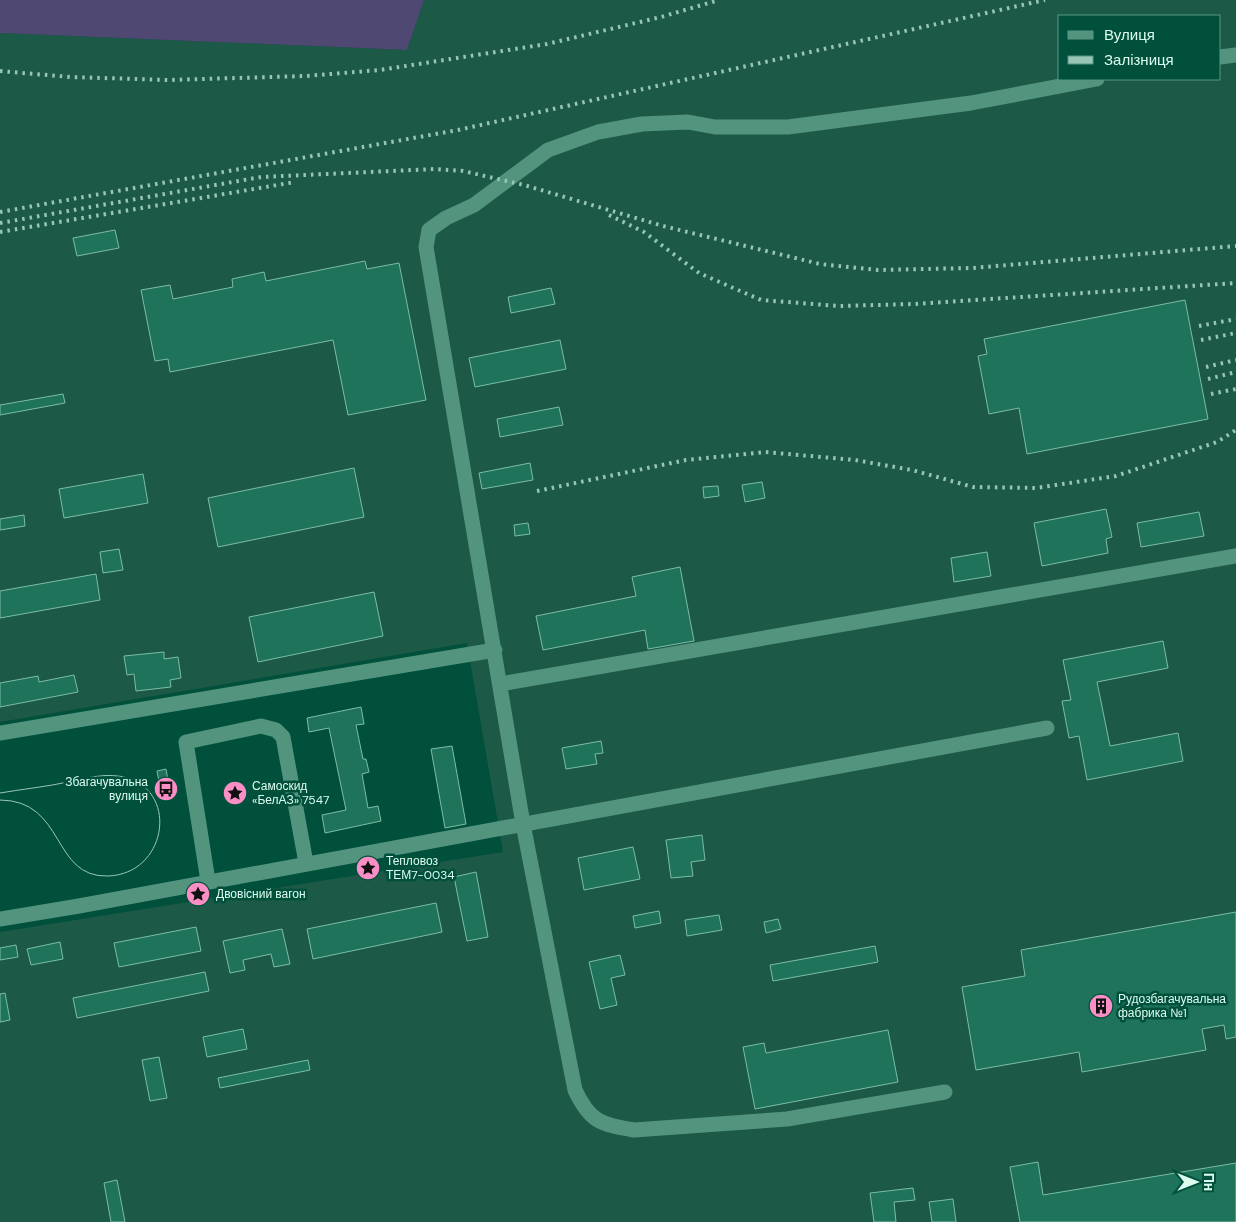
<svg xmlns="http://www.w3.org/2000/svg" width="1236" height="1222" viewBox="0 0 1236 1222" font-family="'DM Sans',sans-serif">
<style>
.built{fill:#1d5947;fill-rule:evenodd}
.green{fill:#4e4872}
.building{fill:#1f735b;stroke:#7cbda6}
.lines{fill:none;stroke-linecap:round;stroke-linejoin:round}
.minor{stroke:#53947e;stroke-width:15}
.tram{stroke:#97c6b7;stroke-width:1}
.rail{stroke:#97c6b7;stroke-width:4;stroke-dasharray:2.5 5;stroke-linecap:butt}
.labels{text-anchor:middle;stroke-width:5;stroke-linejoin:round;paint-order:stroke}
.poi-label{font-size:12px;fill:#dcfcef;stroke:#01503c;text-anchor:start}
</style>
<rect width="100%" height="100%" fill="#01503c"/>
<path class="built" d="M424,0H1236V1222H0V932L503,852L467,643L0,722V33L407,50ZM1060,16H1220V79H1060Z"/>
<path class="green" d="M0,0H424L407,50L0,33Z"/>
<path class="building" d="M115,230L119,248L77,256L73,238Z
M365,261L367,269L399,263L426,400L348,415L333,340L170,372L168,359L155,361L141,290L170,285L173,299L233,287L232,279L264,272L266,281Z
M551,288L555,304L511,313L508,297Z
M1185,300L1208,419L1027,454L1019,408L989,414L978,356L987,354L984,339Z
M560,340L566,369L475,387L469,358Z
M63,394L65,403L0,415V405Z
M559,407L563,425L500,437L497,419Z
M530,463L533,480L482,489L479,473Z
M354,468L364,517L218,547L208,498Z
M143,474L148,503L64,518L59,489Z
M762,482L765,498L745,502L742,485Z
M718,486L719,496L704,498L703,487Z
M1106,509L1112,537L1106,539L1108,553L1042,566L1034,523Z
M1199,512L1204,536L1141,547L1137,523Z
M24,515L25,526L0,530V519Z
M528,523L530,534L515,536L514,525Z
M119,549L123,570L103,573L100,552Z
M987,552L991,576L954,582L951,558Z
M680,567L694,641L648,649L645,630L543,650L536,616L636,596L632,577Z
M96,574L100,600L0,618V591Z
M374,592L383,636L258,662L249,617Z
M1163,641L1168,668L1097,682L1110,746L1178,733L1183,761L1087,780L1079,736L1069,738L1062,701L1071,700L1063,660Z
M164,652V659L178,657L181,678L170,680L171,687L136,691L134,674L127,675L124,656Z
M74,675L78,692L0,707V683L38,676L39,682Z
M361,707L364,724L356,725L363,759H366L369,772L362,774L368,808L378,806L381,821L325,833L322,815L346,810L329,728L309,732L307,718Z
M601,741L603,753L595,754L597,764L566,769L562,748Z
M452,746L466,824L445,828L431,749Z
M166,769L171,797L162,798L157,771Z
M702,835L705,860L691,862L693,876L671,878L666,840Z
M633,847L640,879L584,890L578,858Z
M476,872L488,937L467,941L454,877Z
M436,903L442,932L313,959L307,929Z
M659,911L661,923L635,928L633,916Z
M1236,912V1037L1226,1039L1224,1025L1202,1029L1206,1050L1082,1072L1079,1052L976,1070L962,987L1025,976L1021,950Z
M719,915L722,930L687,936L685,920Z
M778,919L781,929L766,933L764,922Z
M196,927L201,951L119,967L114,943Z
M282,929L290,964L274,967L271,954L243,960L245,970L230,973L223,941Z
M60,942L63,959L31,965L27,949Z
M16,945L18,957L0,960V948Z
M875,946L878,962L773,981L770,965Z
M620,955L625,975L611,978L617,1005L600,1009L589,962Z
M205,972L209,991L77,1018L73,998Z
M5,993L10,1020L0,1022V994Z
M243,1029L247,1049L207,1057L203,1037Z
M888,1030L898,1082L755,1109L743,1047L764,1043L766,1053Z
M159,1057L167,1098L150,1101L142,1060Z
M308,1060L310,1070L220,1088L218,1078Z
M1038,1162L1043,1195L1236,1163V1222H1020L1010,1167Z
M117,1180L125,1222H111L104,1183Z
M913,1188L915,1200L894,1202L896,1222H874L870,1193Z
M953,1199L956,1222H932L929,1202Z"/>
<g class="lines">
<path class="minor" d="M1220,57L1236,55
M500,684L1236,556
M0,733L495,650
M208,881L186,742L261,726L276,730L283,737L306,863
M0,919L79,906L1047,728
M945,1092L787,1119L634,1130C600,1124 590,1122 575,1090L523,824L426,247L429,230L446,218L474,205L548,150L598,132L642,124L688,122L715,127H788L971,103L1097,79"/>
<path class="tram" d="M0,793C23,789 45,787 68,782C88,778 107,772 128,778C179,794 166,874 108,876C51,878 66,800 0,800"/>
<path class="rail" d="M0,71L70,77L168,80L306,76L380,70L547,44L661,17L719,0
M0,212L458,130L1045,0
M609,215L644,232L699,273L761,300L839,306L914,304L1236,283
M0,223L261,177L435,169L463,171L524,185L663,226L820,264L878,270L972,268L1236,246
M0,232L295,182
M1199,326L1236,319
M1201,340L1236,333
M1206,367L1236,360
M1208,379L1236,372
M1211,394L1236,389
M537,491L686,460L765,452L855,460L912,470L973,487L1036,488L1116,476L1217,442L1236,430"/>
</g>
<defs>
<g id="bus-disc" transform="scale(1.25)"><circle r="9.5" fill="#fb8fc5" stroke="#01503c"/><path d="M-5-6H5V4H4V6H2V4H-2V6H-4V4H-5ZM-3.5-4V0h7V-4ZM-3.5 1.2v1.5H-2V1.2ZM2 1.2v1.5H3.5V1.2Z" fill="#111"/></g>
<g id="sight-disc" transform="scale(1.25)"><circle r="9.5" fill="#fb8fc5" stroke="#01503c"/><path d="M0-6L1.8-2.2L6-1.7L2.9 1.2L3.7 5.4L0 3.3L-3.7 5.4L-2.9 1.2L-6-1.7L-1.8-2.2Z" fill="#111"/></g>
<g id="building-disc" transform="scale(1.25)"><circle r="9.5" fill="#fb8fc5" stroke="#01503c"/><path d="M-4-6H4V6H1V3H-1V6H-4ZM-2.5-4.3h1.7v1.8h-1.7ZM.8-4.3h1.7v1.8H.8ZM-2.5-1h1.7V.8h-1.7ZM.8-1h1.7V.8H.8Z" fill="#111"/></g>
</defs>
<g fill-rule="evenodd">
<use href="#bus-disc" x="166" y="789"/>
<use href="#sight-disc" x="235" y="793"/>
<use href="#sight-disc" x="368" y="868"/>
<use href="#sight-disc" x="198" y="894"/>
<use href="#building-disc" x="1101" y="1006"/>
</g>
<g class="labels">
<g class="poi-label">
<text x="148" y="786" text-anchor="end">Збагачувальна<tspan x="148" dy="14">вулиця</tspan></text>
<text x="252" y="790">Самоскид<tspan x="252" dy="14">«БелАЗ» 7547</tspan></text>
<text x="386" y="865">Тепловоз<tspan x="386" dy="14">ТЕМ7-0034</tspan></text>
<text x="216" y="898">Двовісний вагон</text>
<text x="1118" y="1003">Рудозбагачувальна<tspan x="1118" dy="14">фабрика №1</tspan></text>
</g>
</g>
<rect x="1058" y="15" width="162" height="65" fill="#01503c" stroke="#599584"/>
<rect x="1068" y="31" width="25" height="8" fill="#53947e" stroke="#599584"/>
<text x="1104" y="40" font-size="15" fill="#dcfcef">Вулиця</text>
<rect x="1068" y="56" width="25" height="8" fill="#97c6b7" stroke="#599584"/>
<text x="1104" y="65" font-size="15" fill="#dcfcef">Залізниця</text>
<g transform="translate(1196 1182) rotate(90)" stroke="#01503c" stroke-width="4" paint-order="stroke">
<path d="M0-4L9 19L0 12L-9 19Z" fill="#dcfcef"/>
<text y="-8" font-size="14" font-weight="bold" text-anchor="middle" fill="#dcfcef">Пн</text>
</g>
</svg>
